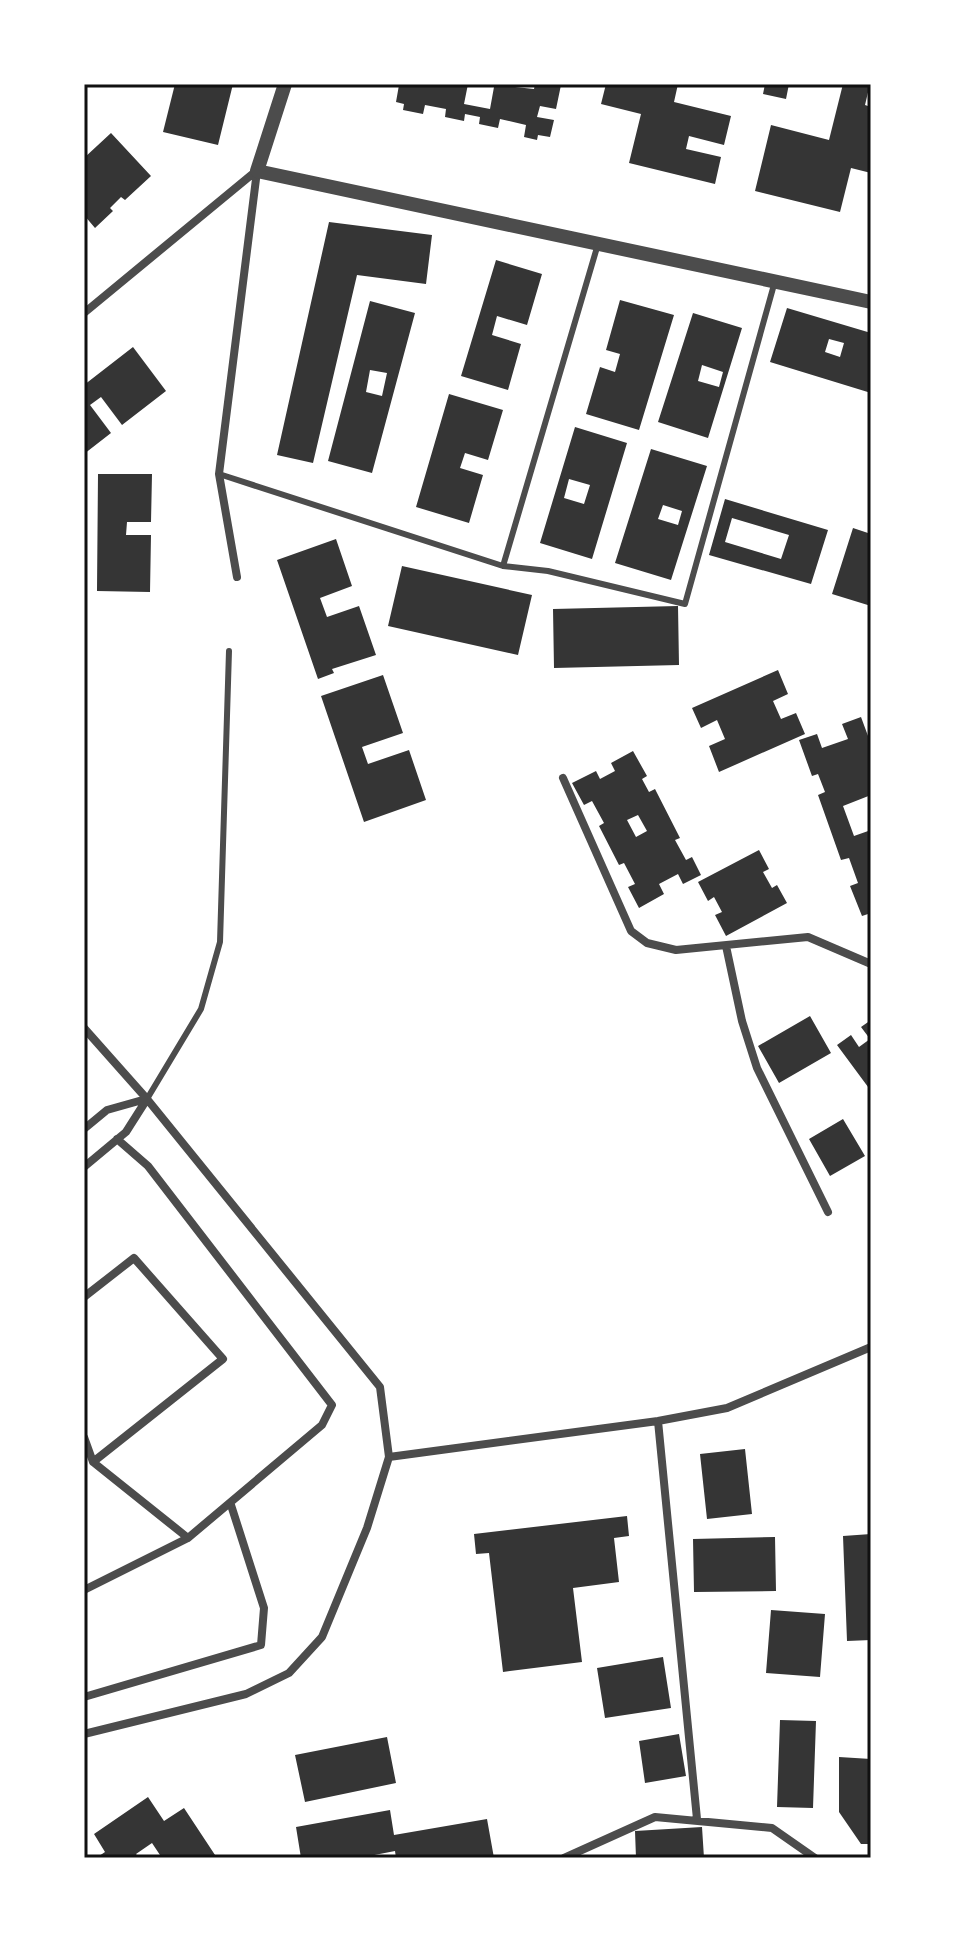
<svg xmlns="http://www.w3.org/2000/svg" width="955" height="1942" viewBox="0 0 955 1942" font-family="Signika,sans-serif">
<style>
.building{fill:#353535;fill-rule:evenodd}
.lines{fill:none;stroke-linecap:round;stroke-linejoin:round}
.service{stroke:#4c4c4c;stroke-width:6}
.minor{stroke:#4c4c4c;stroke-width:8}
.tertiary{stroke:#4c4c4c;stroke-width:14}
.neatline{fill:none;stroke:#111;stroke-width:3}
</style>
<rect width="100%" height="100%" fill="#fff"/>
<path class="building" d="M175,84H233L218,145L163,132Z
M410,84H468L464,104L490,109L494,87L488,84L534,89L535,84L561,85L556,109L540,106L537,117L554,120L550,137L538,135L537,140L524,137L526,125L500,119L498,128L479,124L480,117L465,114L464,121L445,117L446,109L425,105L423,114L403,110L404,104L396,102L399,85Z
M606,84H678L674,102L731,116L724,145L689,136L686,149L721,157L715,184L629,163L641,114L601,104Z
M765,84H789L786,99L763,94Z
M843,84H870L865,105L871,107V173L851,168L840,212L755,191L771,125L829,140Z
M111,133L151,176L125,200L121,197L110,208L113,211L95,228L84,215V158Z
M329,222L432,235L426,284L357,275L313,463L277,455Z
M496,260L542,274L527,325L497,316L492,335L521,344L508,390L461,376Z
M620,300L674,315L639,430L586,414L600,367L615,372L620,354L606,350Z
M370,301L415,313L372,473L328,461ZM370,370L387,373L382,396L366,392Z
M787,308L871,333V393L770,362ZM829,339L844,343L840,357L825,352Z
M693,313L742,328L708,438L658,422ZM702,365L723,372L719,387L698,381Z
M133,347L166,391L122,425L101,397L90,405L111,433L84,454V385Z
M449,394L503,410L488,460L465,453L460,468L483,475L469,523L416,507Z
M575,427L627,443L592,559L540,543ZM569,479L590,485L584,504L564,498Z
M651,449L707,466L671,580L615,563ZM663,505L682,511L678,525L658,519Z
M98,474H152L151,522H127L126,535H151L150,592L97,591Z
M725,499L828,530L811,584L709,555ZM732,518L789,535L781,559L725,542Z
M853,528L871,534V606L832,594Z
M336,539L352,586L320,598L327,617L359,606L376,655L332,669L334,673L318,679L277,560Z
M402,566L532,595L518,655L388,626Z
M678,606L679,665L554,668L553,609Z
M778,670L788,694L773,701L781,719L796,713L805,734L719,772L709,746L725,739L717,720L701,728L692,708Z
M383,675L403,733L362,747L368,764L409,750L426,800L364,822L321,696Z
M861,717L871,744V795L843,806L854,836L871,830V913L862,916L850,886L858,883L849,858L841,860L818,795L825,792L818,774L812,776L799,740L817,734L822,748L848,739L842,724Z
M633,751L647,776L642,779L649,792L655,789L680,838L675,840L686,860L692,857L701,875L683,884L678,874L659,884L664,894L639,908L628,887L635,884L624,863L619,865L599,826L604,823L592,801L584,805L572,783L596,771L600,779L615,771L611,763ZM638,815L647,831L636,837L627,820Z
M759,850L769,869L763,872L772,888L777,885L787,903L726,936L715,915L722,912L714,897L708,901L698,882Z
M810,1016L831,1053L779,1083L758,1046Z
M871,1020V1091L837,1045L851,1035L859,1047L870,1039L861,1027Z
M843,1119L865,1156L830,1176L809,1139Z
M745,1449L752,1514L707,1519L700,1454Z
M627,1516L629,1536L614,1538L619,1582L573,1588L582,1662L503,1672L489,1553L476,1554L474,1534Z
M871,1534V1640L847,1641L843,1536Z
M775,1537L776,1591L694,1592L693,1539Z
M771,1610L825,1614L820,1677L766,1673Z
M663,1657L671,1708L605,1718L597,1668Z
M780,1720L816,1721L813,1808L777,1807Z
M679,1734L686,1776L645,1783L639,1741Z
M387,1737L396,1783L305,1802L295,1755Z
M839,1757L871,1759V1844H861L839,1812Z
M148,1797L164,1821L184,1808L217,1858H162L152,1843L136,1854L139,1858H96L105,1852L94,1834Z
M390,1810L394,1835L487,1819L494,1858H396L395,1851L359,1858H301L296,1827Z
M702,1827L704,1858H636L635,1831Z"/>
<g class="lines">
<path class="service" d="M219,474L503,566L548,571L685,604L775,281
M503,566L598,244
M147,1099L201,1009L220,942L229,651"/>
<path class="minor" d="M84,313L256,171
M237,577L219,474L257,171
M563,778L631,931L647,943L676,950L808,937L871,964
M726,946L742,1021L757,1068L828,1212
M84,1028L147,1099L380,1387L389,1457L367,1528L322,1637L289,1673L246,1694L84,1734
M84,1129L107,1110L146,1099
M84,1167L126,1132L147,1099
M84,1297L134,1258L223,1359L93,1462
M658,1421L697,1819
M84,1437L93,1462L188,1538
M389,1457L658,1421L727,1408L871,1347
M84,1590L188,1538L322,1425L332,1405L148,1166L117,1139
M84,1697L261,1645L264,1608L231,1505
M564,1858L655,1817L772,1828L815,1858"/>
<path class="tertiary" d="M285,84L257,171L871,302"/>
</g>
<rect width="955" height="1942" fill="none" stroke="#ffffff" stroke-width="172"/>
<rect x="86" y="86" width="783" height="1770" class="neatline"/>
</svg>
